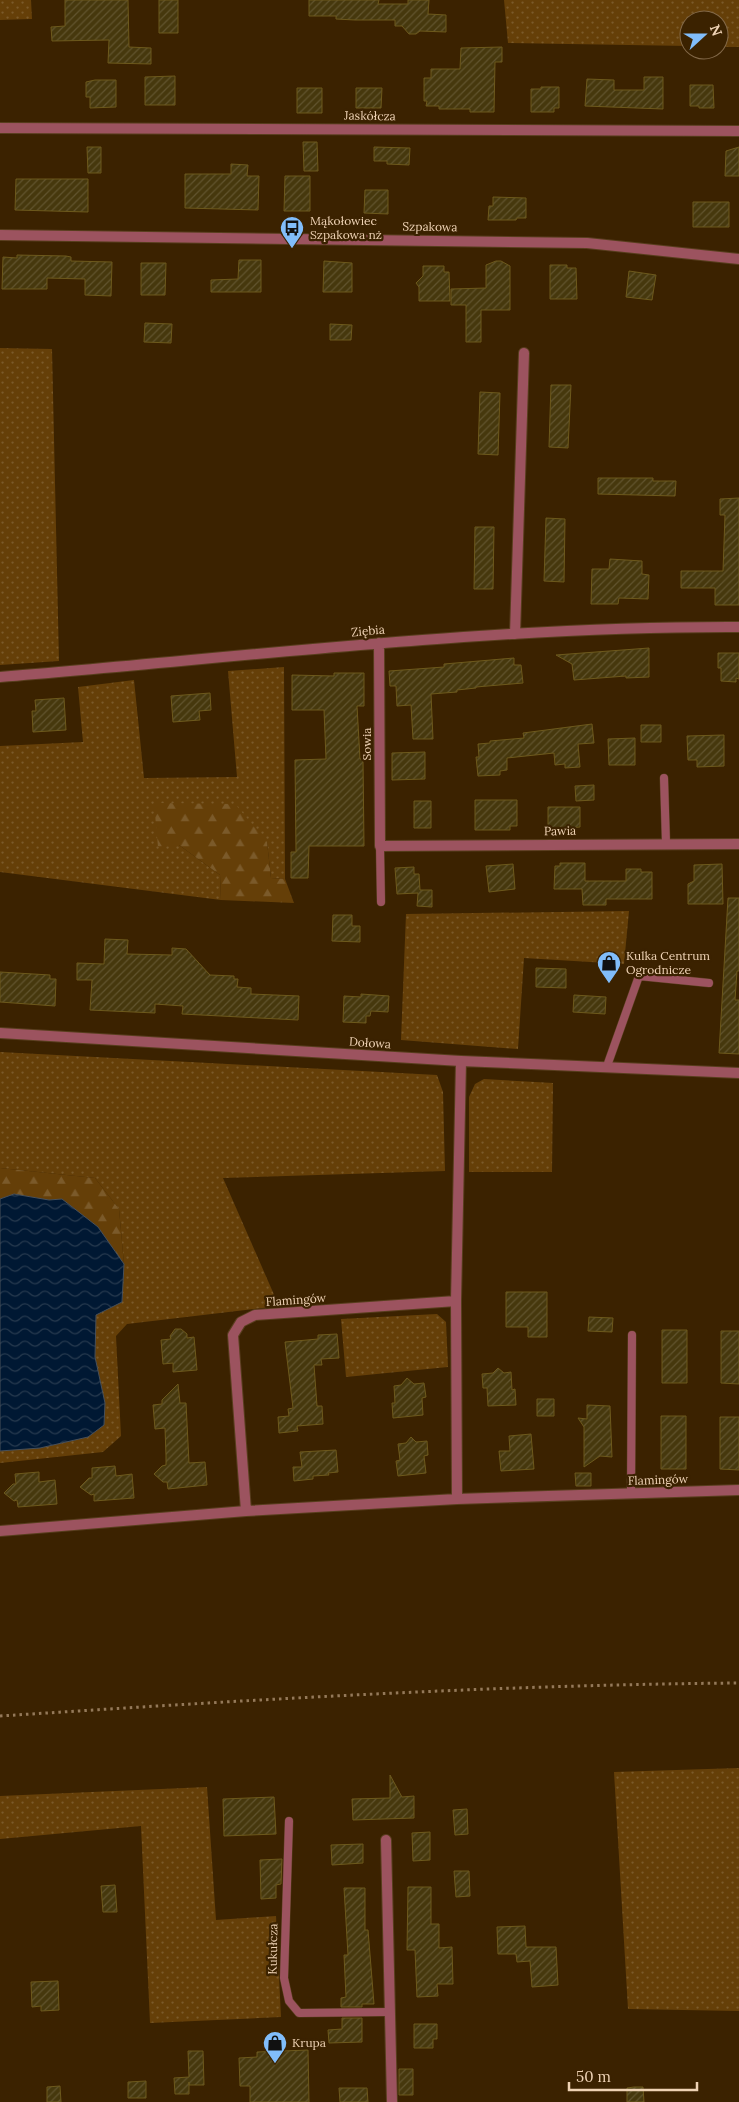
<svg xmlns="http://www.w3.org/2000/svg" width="739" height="2102" viewBox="0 0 739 2102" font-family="Lora,serif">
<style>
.grass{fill:url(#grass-dots)}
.forest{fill:url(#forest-firs)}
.water{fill:url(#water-waves);stroke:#48505a}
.building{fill:url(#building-hatch);stroke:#6d591c}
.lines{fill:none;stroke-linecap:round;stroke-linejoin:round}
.lane-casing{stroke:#583e1d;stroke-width:9}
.street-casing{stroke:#583e1d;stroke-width:12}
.path{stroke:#947959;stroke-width:3;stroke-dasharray:2.5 4;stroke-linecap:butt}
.lane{stroke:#9c535f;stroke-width:8}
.street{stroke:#9c535f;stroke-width:10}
.labels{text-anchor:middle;stroke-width:4.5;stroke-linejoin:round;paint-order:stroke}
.street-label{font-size:12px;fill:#efd3b5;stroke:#3b2200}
.poi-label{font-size:12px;fill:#efd3b5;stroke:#3b2200;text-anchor:start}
</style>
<defs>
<pattern id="grass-dots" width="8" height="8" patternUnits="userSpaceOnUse" patternTransform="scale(1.25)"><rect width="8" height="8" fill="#653f08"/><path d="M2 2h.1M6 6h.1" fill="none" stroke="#7b5a2a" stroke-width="1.8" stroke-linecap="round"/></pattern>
<pattern id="forest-firs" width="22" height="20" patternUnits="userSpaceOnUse" patternTransform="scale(1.25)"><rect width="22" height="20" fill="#653f08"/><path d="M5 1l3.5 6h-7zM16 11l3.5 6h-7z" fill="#7b5a2a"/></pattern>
<pattern id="water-waves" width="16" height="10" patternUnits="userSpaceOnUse" patternTransform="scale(1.25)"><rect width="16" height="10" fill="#001833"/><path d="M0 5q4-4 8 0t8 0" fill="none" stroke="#26394e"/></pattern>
<pattern id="building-hatch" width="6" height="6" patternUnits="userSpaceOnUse" patternTransform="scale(1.25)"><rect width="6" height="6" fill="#46380d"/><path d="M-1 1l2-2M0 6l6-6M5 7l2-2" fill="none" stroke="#61542e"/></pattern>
</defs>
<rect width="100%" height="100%" fill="#3b2200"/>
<path class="grass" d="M0,0H31L32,19L0,20Z
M504,0H739V47H719V20H689V46L508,43Z
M0,348L52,349L59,661L0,665Z
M284,667L285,879L271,878L267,842L179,845L220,875L221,900L0,872V746L83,742L78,687L134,680L144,778L237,777L228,671Z
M629,911L624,964L524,958L518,1049L401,1040L406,914Z
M0,1052L437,1075L443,1092L445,1171L223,1178L279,1306L127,1324L116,1336L121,1436L103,1452L0,1463V1451L40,1448L88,1437L104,1425L105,1403L95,1357L96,1315L122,1302L124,1264L119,1209L95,1178L0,1168Z
M484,1079L553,1083L552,1172H469V1097L475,1084Z
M437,1314L446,1322L448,1367L346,1377L341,1319Z
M739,1768V2011L628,2009L614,1772Z
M207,1787L216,1920L276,1916L281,2017L150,2023L141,1826L0,1839V1796Z"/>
<path class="forest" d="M154,803L235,804L267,842L271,878L285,879L294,903L221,900L220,875L179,845L158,847Z
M0,1168L95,1178L119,1209L124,1264L98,1227L62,1199L49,1200L14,1194L0,1199Z"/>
<path class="water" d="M14,1194L49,1200L62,1199L98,1227L124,1264L122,1302L96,1315L95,1357L105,1403L104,1425L88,1437L40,1448L0,1451V1199Z"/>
<path class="building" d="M65,0H128L129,47L151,48V64L108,63L109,40L52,41L51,27L65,26Z
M159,0H178V33H159Z
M309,0H379L378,4H408V0H429L428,14L446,15V32L420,31L416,34H409L402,26H395V20H355L336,19V16H309Z
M502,47V62H495L494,112H470V109H439V106H426L427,101H424V78H431V69H460L461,48Z
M175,76V105H145V77Z
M644,77H663V109L585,106L587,79L614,80V90H644Z
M95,80H116V107L90,108V97H86V82Z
M690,85H713L714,108H699V106H690Z
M541,87H559V108H554V112H531V89H541Z
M297,88H322V113H297Z
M356,88H382L381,108H356Z
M303,142H317L318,171H304Z
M87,147H101V173H88Z
M374,147L410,148L409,165L387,164V161H374Z
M739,147V176H725L726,151Z
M231,164L248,165L247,176H259L258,210L185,208V174H231Z
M285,176H310V211H284Z
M16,179H88V212L15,210Z
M365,190H388V214L364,213Z
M493,197L526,198V218H517L516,220H488L489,206H493Z
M693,202H729V227H693Z
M17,255L66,256L71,257V261L112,262L111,296L85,295V279L47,278V289H2L3,257L17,258Z
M239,260H261V292H211V280L238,279Z
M324,261L352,263V292H323Z
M496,261H501L510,266V310H481V342H466V305H451V289L486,288V265Z
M141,263H166L165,295H141Z
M550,265H567V268H576L577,299H550Z
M423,266H444V272H449L450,301H419V287L416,283L423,276Z
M629,271L656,275L652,300L626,297Z
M145,323L172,324L171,343L144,342Z
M330,324L352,325L351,340H330Z
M551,385H571L568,448L549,447Z
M480,392L500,393L498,455L478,454Z
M598,478H653V481H676L675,496L598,494Z
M739,498V605H715V588H681V571H723L725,515H720V499Z
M546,518L565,519L564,582L544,581Z
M475,527H494L493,589H474Z
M610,559L642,561V574L649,575L648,599L619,598L618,604H591L592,569H609Z
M649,648V677L626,678V676L574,680L572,664L556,655Z
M718,653H739V679L736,678V682L721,681V668H718Z
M514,658V665H521L523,683L476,687V688L457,690V692L431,694L433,739H413L411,705L397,706L396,686H390L389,671L444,667V664Z
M334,673H364V706H357L360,759H363L364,846H309L308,878H291V852H296L295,760L326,759L324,710H292V675L334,676Z
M210,693L211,710L199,711L200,720L173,722L171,696Z
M64,698L66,730L33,732L32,711H36L35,700Z
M592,724L594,743L578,744L580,767L565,768V764L555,765L554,753L507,758V770L500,771V775L478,776L476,757H479L478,744L490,743V741L524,738L523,733Z
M641,725H661V742H641Z
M724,735V766L697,767V760H688L687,736Z
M635,738V765H609L608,739Z
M425,752V779L392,780V753Z
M594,785V800L576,801L575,786Z
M475,800H517V826H510V830H475Z
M414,801H431V828H414Z
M548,807H580V827L548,830Z
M560,863H585V881H626V869H641V872H652V899H606V905H583L582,889H554L555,866H560Z
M513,864L515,889L489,892L486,866Z
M722,864L723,904H688V884L694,881V865Z
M414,867V874H419L420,890H432V907L417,906L418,893L397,894L395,868Z
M728,898H739V971H737L735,1000H739V1054L719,1053Z
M333,915H352V926H360V942L332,941Z
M105,939L128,940L127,954L172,955V948L186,949L210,975L234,976V979H238L237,987L251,988V994L299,996L298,1020L182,1014L183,1006L155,1004V1013L90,1010L92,980H77V963L104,964Z
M536,968L566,969V988L536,987Z
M0,972L50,975V979H56L55,1006L0,1002Z
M361,994L389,996L388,1012L371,1011L370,1016H366V1023L343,1022L344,996L361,997Z
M574,995L606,997L605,1014L573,1012Z
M506,1292H547V1337H528V1327H506Z
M589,1317L613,1318L612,1332L588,1331Z
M175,1329H181L187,1334V1338L194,1337L197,1370L173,1372V1363L163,1364L161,1340L171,1339L170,1336Z
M662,1330H687V1383H662Z
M721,1331H739V1384L721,1383Z
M337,1334L339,1358L321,1359L322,1365H314L317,1406H322L323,1424L297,1426L298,1431L279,1433L278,1417L289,1416L288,1409L293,1408L285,1342L318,1339V1335Z
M498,1368L504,1373L511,1372L512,1390L515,1389L516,1405L488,1406L487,1388H483L482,1374L493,1373Z
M407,1378L414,1384L424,1383L426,1397L422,1398L423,1415L393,1418L392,1403H395L394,1386L401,1385Z
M178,1384L180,1403H186L189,1463L205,1462L207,1485L168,1489L167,1482H163L154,1474L162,1466L166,1465V1456L165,1428L155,1429L153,1405L162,1404V1400Z
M537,1399H554V1416H537Z
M587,1405L610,1406L612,1457L600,1456L584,1467V1427L578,1418L587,1419Z
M661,1416H686V1469H661Z
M720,1417H739V1470L720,1469Z
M531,1434L534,1469L501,1471L499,1451H510L509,1436Z
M411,1437L416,1442L427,1441L428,1455L424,1456L426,1473L398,1476L396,1461L400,1460L398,1444L406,1443Z
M336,1450L338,1472L328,1473L329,1475L313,1476V1479L294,1481L293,1467H302L300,1452Z
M115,1466L116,1476L132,1474L134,1498L94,1501V1494L91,1495L80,1487L89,1478H92V1468Z
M39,1472V1482L55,1480L57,1504L18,1507L17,1500L14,1501L4,1493L13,1484H16L15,1474Z
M575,1473H591V1486H576Z
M390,1775L402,1797L414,1796V1818L353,1820L352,1799L390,1798Z
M274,1797L276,1834L224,1836L223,1799Z
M467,1809L468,1834L455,1835L453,1810Z
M430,1832V1860L413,1861L412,1833Z
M363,1844V1863L332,1865L331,1845Z
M282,1859L281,1884L276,1885V1898L261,1899L260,1860Z
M454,1871H469L470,1896L456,1897Z
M115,1885L117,1912H103L101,1886Z
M408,1887H431V1924H439V1948L452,1947L453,1984H437L438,1996L417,1997L415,1950H407Z
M344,1888H365V1930H368L374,2004H362V2007H341V1998L346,1997L344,1955H348Z
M525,1926L526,1947H556L558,1985L532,1987L530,1961L517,1962L516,1954H498L497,1927Z
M58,1981L59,2010L41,2011V2006L32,2007L31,1982Z
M342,2018H362V2042L329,2043L328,2030L342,2029Z
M414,2024H437V2039H433V2048H414Z
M308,2050L309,2102H250V2086H240L239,2058L257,2057V2052Z
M188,2051H203L204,2085H189V2082V2094H175L174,2078L189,2077Z
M399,2069H413V2095H399Z
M146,2081V2098H128V2082Z
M60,2086L61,2102H47V2087Z
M634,2087H643L644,2102H627V2088Z
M339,2088H367L368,2102H340Z"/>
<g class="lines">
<g class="lane-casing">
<path id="lane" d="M664,778L666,843
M380,846L381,902
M607,1066L639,976L709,983
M631,1494L632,1335
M289,1821L284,1978L289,2001L299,2013L388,2012"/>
</g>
<g class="street-casing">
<path id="street" d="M0,128L739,131
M0,235L587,243L739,259
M515,634L524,353
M379,643L380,846L739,844
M0,677C246,657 492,626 739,627
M0,1033L461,1061L739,1073
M457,1499L456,1301L461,1061
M246,1511L233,1335L241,1322L255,1315L456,1301
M0,1531L246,1511L457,1499L739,1490
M386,1840L392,2102"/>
</g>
<path class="path" d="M0,1716C246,1700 492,1685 739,1683"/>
<use href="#lane" class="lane"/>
<use href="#street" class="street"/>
</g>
<defs>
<g id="bus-pin" transform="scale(1.25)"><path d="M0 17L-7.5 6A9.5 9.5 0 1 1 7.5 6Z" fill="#81bdfa" stroke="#3b2200"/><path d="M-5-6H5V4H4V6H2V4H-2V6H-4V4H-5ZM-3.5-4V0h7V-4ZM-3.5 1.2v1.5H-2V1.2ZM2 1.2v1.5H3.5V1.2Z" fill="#111"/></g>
<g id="shop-pin" transform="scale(1.25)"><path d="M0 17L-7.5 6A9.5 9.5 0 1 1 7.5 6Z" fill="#81bdfa" stroke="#3b2200"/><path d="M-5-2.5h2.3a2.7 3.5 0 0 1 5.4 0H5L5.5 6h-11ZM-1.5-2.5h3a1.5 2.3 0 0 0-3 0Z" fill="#111"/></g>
</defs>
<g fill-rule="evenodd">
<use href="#bus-pin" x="292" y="228"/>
<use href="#shop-pin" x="609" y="963"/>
<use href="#shop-pin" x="275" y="2043"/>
</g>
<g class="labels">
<g class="street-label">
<text transform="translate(370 116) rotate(1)" y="4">Jaskółcza</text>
<text transform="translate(430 227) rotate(1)" y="4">Szpakowa</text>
<text transform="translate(368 631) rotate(-5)" y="4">Ziębia</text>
<text transform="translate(367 744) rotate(-90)" y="4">Sowia</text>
<text transform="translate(560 831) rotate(-1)" y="4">Pawia</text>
<text transform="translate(370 1043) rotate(4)" y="4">Dołowa</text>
<text transform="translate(296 1300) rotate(-4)" y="4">Flamingów</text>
<text transform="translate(658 1480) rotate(-2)" y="4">Flamingów</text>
<text transform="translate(273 1949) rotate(-89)" y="4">Kukułcza</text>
</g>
<g class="poi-label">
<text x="310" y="225">Mąkołowiec<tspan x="310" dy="14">Szpakowa nż</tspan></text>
<text x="626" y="960">Kulka Centrum<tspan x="626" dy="14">Ogrodnicze</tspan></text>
<text x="292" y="2047">Krupa</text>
</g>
</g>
<g transform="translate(704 35) rotate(69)"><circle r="24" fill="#3b2200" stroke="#836948"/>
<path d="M0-4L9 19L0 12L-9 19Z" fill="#81bdfa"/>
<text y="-8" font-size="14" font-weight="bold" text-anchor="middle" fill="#efd3b5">N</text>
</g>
<path d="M569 2082v8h128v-8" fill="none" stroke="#efd3b5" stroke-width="2.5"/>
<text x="576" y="2082" font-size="15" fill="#efd3b5" stroke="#3b2200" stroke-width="4" paint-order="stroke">50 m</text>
</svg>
